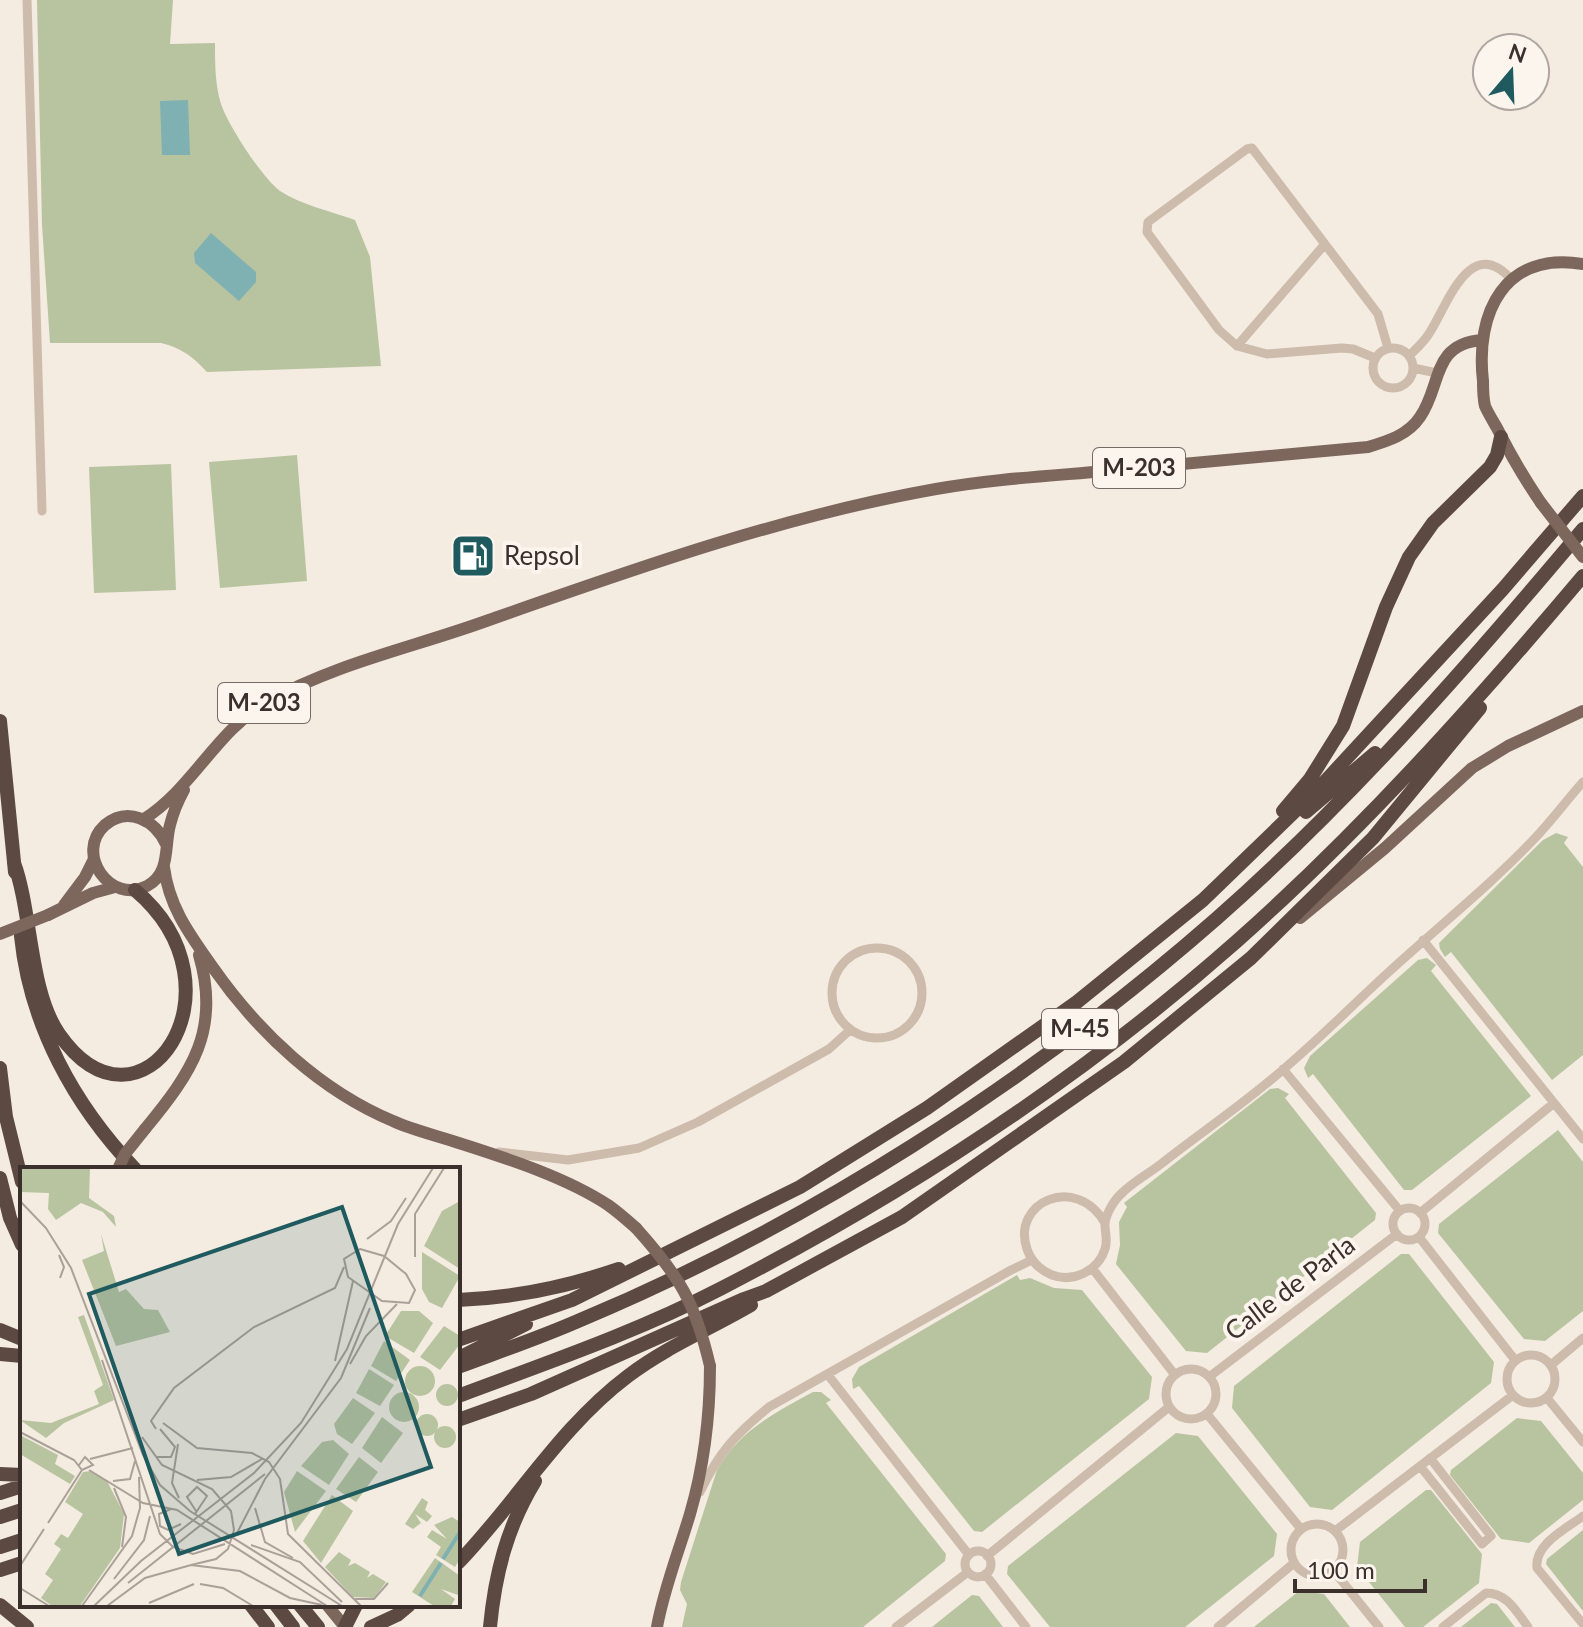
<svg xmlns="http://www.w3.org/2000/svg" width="1583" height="1627" viewBox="0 0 1583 1627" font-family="Lato,sans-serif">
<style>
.green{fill:#b8c4a0}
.water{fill:#7fb0b2}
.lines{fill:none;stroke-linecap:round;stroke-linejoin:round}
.minor{stroke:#cdbbac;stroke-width:9}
.major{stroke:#7d675c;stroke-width:12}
.highway{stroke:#5c4a42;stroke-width:14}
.major-bridge{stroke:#7d675c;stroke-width:12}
.labels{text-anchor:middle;stroke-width:8;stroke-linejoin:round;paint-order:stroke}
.shield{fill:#fbf5ee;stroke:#756b66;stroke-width:2}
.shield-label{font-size:24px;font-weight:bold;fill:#3b302b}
.poi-label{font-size:26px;fill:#3b302b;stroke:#fbf5ee;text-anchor:start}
.street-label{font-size:26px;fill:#3b302b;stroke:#fbf5ee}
.inset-river{fill:none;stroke:#7fb0b2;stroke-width:4}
.inset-road{fill:none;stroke:#aaa098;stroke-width:2}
.view{fill:#1f5a5e;fill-opacity:0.15;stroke:#1f5a5e;stroke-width:4}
.inset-edge{fill:none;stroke:#3b302b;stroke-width:4}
</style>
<rect width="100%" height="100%" fill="#f4ebe1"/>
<path class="green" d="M37,0H173L170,44L215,43C215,63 215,85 221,104C228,125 263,179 280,191C302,205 330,211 355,220L370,257L381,366L207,372C193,357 182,348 161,343H50L42,225Z
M297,455L307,581L220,588L209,462Z
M171,464L176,590L94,593L89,467Z
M1556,833L1568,837L1564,843L1583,867V1055L1552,1080L1451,952L1445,957L1440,949L1439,943L1543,840Z
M1427,958L1436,965L1431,971L1531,1096L1412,1190H1404L1313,1074L1308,1078L1304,1068L1310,1056L1418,960Z
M1278,1088L1289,1094L1285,1098L1376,1213L1375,1220L1207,1353L1186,1351L1116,1264L1120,1245L1119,1222L1127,1207L1124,1203L1270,1089Z
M1558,1130L1583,1162V1311L1545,1341L1524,1339L1438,1233L1439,1224Z
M1401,1254H1409L1494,1362L1491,1383L1332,1510L1310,1507L1232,1408L1234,1386Z
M1017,1275L1020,1280L1030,1278L1054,1288L1082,1290L1152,1377L1149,1399L982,1532L974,1531L859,1386L853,1389L852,1379L859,1367Z
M813,1392H821L831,1400L826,1403L946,1554L945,1561L863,1627H682L687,1604L680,1590L681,1582L717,1470C739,1431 774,1413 813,1392Z
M1517,1418L1541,1421L1583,1473V1500L1529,1543L1501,1539L1450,1475L1451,1470Z
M1176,1433L1198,1436L1277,1534L1274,1556L1185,1627H1050L1007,1574L1008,1566Z
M1426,1490H1431L1482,1554L1479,1583L1423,1627H1405L1357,1567L1360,1542Z
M1583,1530V1611L1546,1564L1547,1559Z
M1299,1591L1324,1594L1350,1627H1254Z
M972,1595L979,1596L1003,1627H932Z
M1491,1603L1497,1604L1515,1627H1461Z"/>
<path class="water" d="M188,100L190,155H162L160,101Z
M211,233L256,272V282L239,301L195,263L194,253Z"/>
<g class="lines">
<path class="minor" d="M27,0L42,511
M1237,346L1325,244
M1373 368a20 20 0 1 1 40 0a20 20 0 1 1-40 0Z
M1409,356C1417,348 1425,341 1430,332C1448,304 1470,233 1512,280
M1375,358L1353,349L1342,348L1267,354L1237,346L1219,330L1147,232L1148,222L1247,149L1252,148L1378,314L1388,348
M1413,368L1437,373
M1423,940L1583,1139
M832 993a45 45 0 1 1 90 0a45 45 0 1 1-90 0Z
M1283,1069L1400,1211
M499,1152L568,1160L639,1148L698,1122L829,1049L850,1030
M1393 1224a16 16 0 1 1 32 0a16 16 0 1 1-32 0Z
M1420,1213L1554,1103
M1105,1223C1076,1173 1011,1202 1027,1249C1031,1261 1040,1270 1052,1275C1073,1283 1098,1271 1105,1249C1108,1240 1105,1233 1105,1225C1105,1215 1114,1200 1122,1193C1133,1182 1148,1174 1161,1164C1194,1138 1229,1114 1262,1087C1308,1051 1349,1008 1392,969C1439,926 1493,883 1536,837C1552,820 1567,800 1583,782
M1419,1237L1515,1360
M1092,1268L1175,1375
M1507 1379a24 24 0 1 1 48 0a24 24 0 1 1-48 0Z
M1551,1365L1583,1338
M1166 1394a25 25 0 1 1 50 0a25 25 0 1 1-50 0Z
M828,1375L969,1555
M1209,1377L1397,1234
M1547,1398L1583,1442
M1207,1414L1301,1529
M1420,1466L1482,1544L1491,1536L1430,1458
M700,1492C719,1452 735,1435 769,1407L1011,1270L1032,1260
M1583,1516C1566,1529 1534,1544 1537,1568L1583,1624
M1291 1550a26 26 0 1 1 52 0a26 26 0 1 1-52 0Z
M1335,1531L1513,1395
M965 1564a13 13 0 1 1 26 0a13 13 0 1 1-26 0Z
M987,1556L1169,1407
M1333,1570L1379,1627
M985,1574L1026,1627
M896,1627L968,1572
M1218,1627L1294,1563
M1443,1627L1486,1593C1507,1593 1516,1611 1528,1627"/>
<path class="major" d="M1541,503C1524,478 1510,454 1497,428C1493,421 1488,413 1485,406C1483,398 1483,389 1483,381C1475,312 1505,251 1583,264
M144,819C193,788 216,731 267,702C336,663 415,647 489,620C634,569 783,516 936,489C992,479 1049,476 1106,471C1193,463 1280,455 1368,447C1388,441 1408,435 1420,417C1442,386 1431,344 1482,340
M166,844C155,820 128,806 105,825C74,853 110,905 147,886C171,873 164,847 170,825C173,813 178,801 184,790
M164,867C169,908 191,936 214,969C259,1033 321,1091 393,1121C415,1131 439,1136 462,1144C509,1159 567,1178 608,1205C618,1212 627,1220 636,1228
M64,905L85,877L94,859
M48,915L93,893L115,887
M1300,918L1385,848L1472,768L1508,746L1583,711
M145,1129C192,1072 221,1030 199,955
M327,1605L345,1627
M657,1627C664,1588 679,1551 690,1514C704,1466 710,1416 710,1366"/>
<path class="highway" d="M0,721L15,872
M1283,811L1310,779L1343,726L1386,607L1409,557L1433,523L1490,467L1497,455L1501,437
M1306,812L1375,753
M14,863C32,912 29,991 59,1034C141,1151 252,989 135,890
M21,936C30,1025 74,1105 135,1169
M0,1068L6,1117L22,1182
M0,1178L10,1218L22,1245
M458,1300C514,1298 566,1287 619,1269
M0,1330L22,1339
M458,1340L572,1300L800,1187L927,1108L1077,1002L1203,900L1320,787L1503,589L1583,496
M0,1354L22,1356
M459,1358L526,1324
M458,1367C498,1352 539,1338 578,1321C806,1226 1030,1082 1216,919C1350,801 1468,666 1583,529
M458,1396C546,1363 637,1332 720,1289C905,1194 1081,1079 1237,941C1362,830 1475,704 1583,576
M458,1420L531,1394L744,1299L766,1291L902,1217L1124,1062L1251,958L1373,838L1480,708
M0,1474L22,1475
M0,1493L22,1486
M0,1517L22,1510
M0,1547L22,1540
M458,1563C516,1503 560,1427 628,1376C666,1347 710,1329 751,1305
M0,1570L22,1563
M0,1605L27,1627
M251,1605L268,1627
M276,1605L293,1627
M300,1605L318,1627
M345,1627L356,1605
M371,1627L397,1615L409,1605
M490,1627C495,1574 507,1527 535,1481"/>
<path class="major-bridge" d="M1541,503L1583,557
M0,934L48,915
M118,1169L125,1154L145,1129
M636,1228C680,1277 695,1302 710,1366"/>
</g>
<defs>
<g id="fuel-square" transform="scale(2.3)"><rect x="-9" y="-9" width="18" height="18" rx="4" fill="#1f5a5e" stroke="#fbf5ee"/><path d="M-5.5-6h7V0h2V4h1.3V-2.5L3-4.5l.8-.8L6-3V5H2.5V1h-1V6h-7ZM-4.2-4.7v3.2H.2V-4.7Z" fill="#fff"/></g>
</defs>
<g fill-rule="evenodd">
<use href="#fuel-square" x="473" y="556"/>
</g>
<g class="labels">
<g class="shield">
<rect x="1093" y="448" width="92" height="40" rx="6"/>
<rect x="218" y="683" width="92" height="40" rx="6"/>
<rect x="1042" y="1009" width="76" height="40" rx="6"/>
</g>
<g class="shield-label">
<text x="1139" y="476">M-203</text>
<text x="264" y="711">M-203</text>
<text x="1080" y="1037">M-45</text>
</g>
<g class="poi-label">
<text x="504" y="565">Repsol</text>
</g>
<g class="street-label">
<text transform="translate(1290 1288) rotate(-37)" y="9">Calle de Parla</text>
</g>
</g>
<g transform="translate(20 1167)">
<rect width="440" height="440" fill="#f4ebe1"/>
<path d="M0,1H70L69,31L94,49L96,60L83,45L61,36L36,53L28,42L29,26L0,25ZM440,34V102L404,79L422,44ZM81,67L99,125L106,122L124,142L138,143L150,165L96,179L62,93L84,84ZM402,85L440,109L422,141L409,135L402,122ZM381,144H399L413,156L394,186L365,169ZM64,148L94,233L44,256L26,271L0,253L31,256L79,237L74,224L83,218L58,150ZM424,159L440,169V177L420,203L400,190ZM364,174L390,193L376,214L351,199ZM385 214a15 15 0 1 1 30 0a15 15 0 1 1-30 0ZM349,202L374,218L360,239L336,226ZM416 228a11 11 0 1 1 22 0a11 11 0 1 1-22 0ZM369 240a15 15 0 1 1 30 0a15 15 0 1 1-30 0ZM333,231L355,246L332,277L317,267L314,257ZM396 258a11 11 0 1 1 22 0a11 11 0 1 1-22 0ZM362,250L383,266L361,296L342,281ZM414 270a11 11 0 1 1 22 0a11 11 0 1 1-22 0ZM0,268L38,288L35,297L55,309L50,317L0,287ZM313,273L329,287L309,318L281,299L302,275ZM339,290L358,305L336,335L316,322ZM71,304L87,314L104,347L100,381L60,439H32L21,431L33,413L25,407L41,382L34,377L41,367L48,371L63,347L45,335L63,305ZM277,304L306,324L275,365L264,325ZM312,328L333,344L301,396L283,374ZM402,331L408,335L405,343L412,349L407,355L395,347L401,356L393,362L385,357ZM432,350L440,355V392L435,400L416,388L421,380L407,370L412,363L427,372L414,358ZM319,385L331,393L328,399L335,396L350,405L347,411L353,407L366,415L354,431L333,430L305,400ZM415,391L440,409L438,428L421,422L435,432L431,439H414L392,425Z" fill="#b8c4a0"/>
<path class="inset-river" d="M423,392L440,365M400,429L421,396"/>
<path class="inset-road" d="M0,34L26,61L51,101L123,288L140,318L170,344L322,439M347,72L371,54L386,31M340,82L364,89L386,107L395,123L389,136L362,134L328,110L324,92ZM39,88L44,100L40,111M395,90V47L424,1M82,193L140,367L153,380L173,387L205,377M315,194L333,114M330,197L346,169L377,137M143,256L177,281L232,286L249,295L260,312L268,367L341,439M136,262L131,254L154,221L234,160L315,121L324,100M0,265L54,293L62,303L73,298L65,290L59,298M122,270L142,298L192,322L211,344L214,363L208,382L196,392L171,398M158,277L152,316L159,331M137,290H151L155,280L140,262M70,292L113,281M69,303L123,336L157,343L307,439M177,313L211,310L242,292M93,314L110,312L115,294M94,321L106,350L102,380M235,341L245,375L273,391M151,342L139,347L140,359L148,363L161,357M175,347L187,329L177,320L167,330L176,344M28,356L62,303M216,368L245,312L321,211L350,141M231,378L280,395L322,435M0,399L24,362M94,412L124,373L130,349M108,416L245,307M180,417L203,421L233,439M0,421L29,439M335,432H354L368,416M129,436L174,417M62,439L112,369L120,341L119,310M74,439L121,394L234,306L281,256L327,182L378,57L413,1M87,439L125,411L171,398L220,404L270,431L302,438"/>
<path class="view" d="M322,40L411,300L159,387L69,127Z"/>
<rect width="440" height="440" class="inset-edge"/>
</g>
<g transform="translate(1511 72) rotate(19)"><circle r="38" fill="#fbf5ee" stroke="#aea6a0" stroke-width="2"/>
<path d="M0-6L14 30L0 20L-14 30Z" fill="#1f5a5e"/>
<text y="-12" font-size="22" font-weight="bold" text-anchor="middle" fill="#3b302b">N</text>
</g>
<path d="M1295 1579v12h130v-12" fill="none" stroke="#3b302b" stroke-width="4"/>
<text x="1307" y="1579" font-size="24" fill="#3b302b" stroke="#fbf5ee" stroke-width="6" paint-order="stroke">100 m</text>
</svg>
